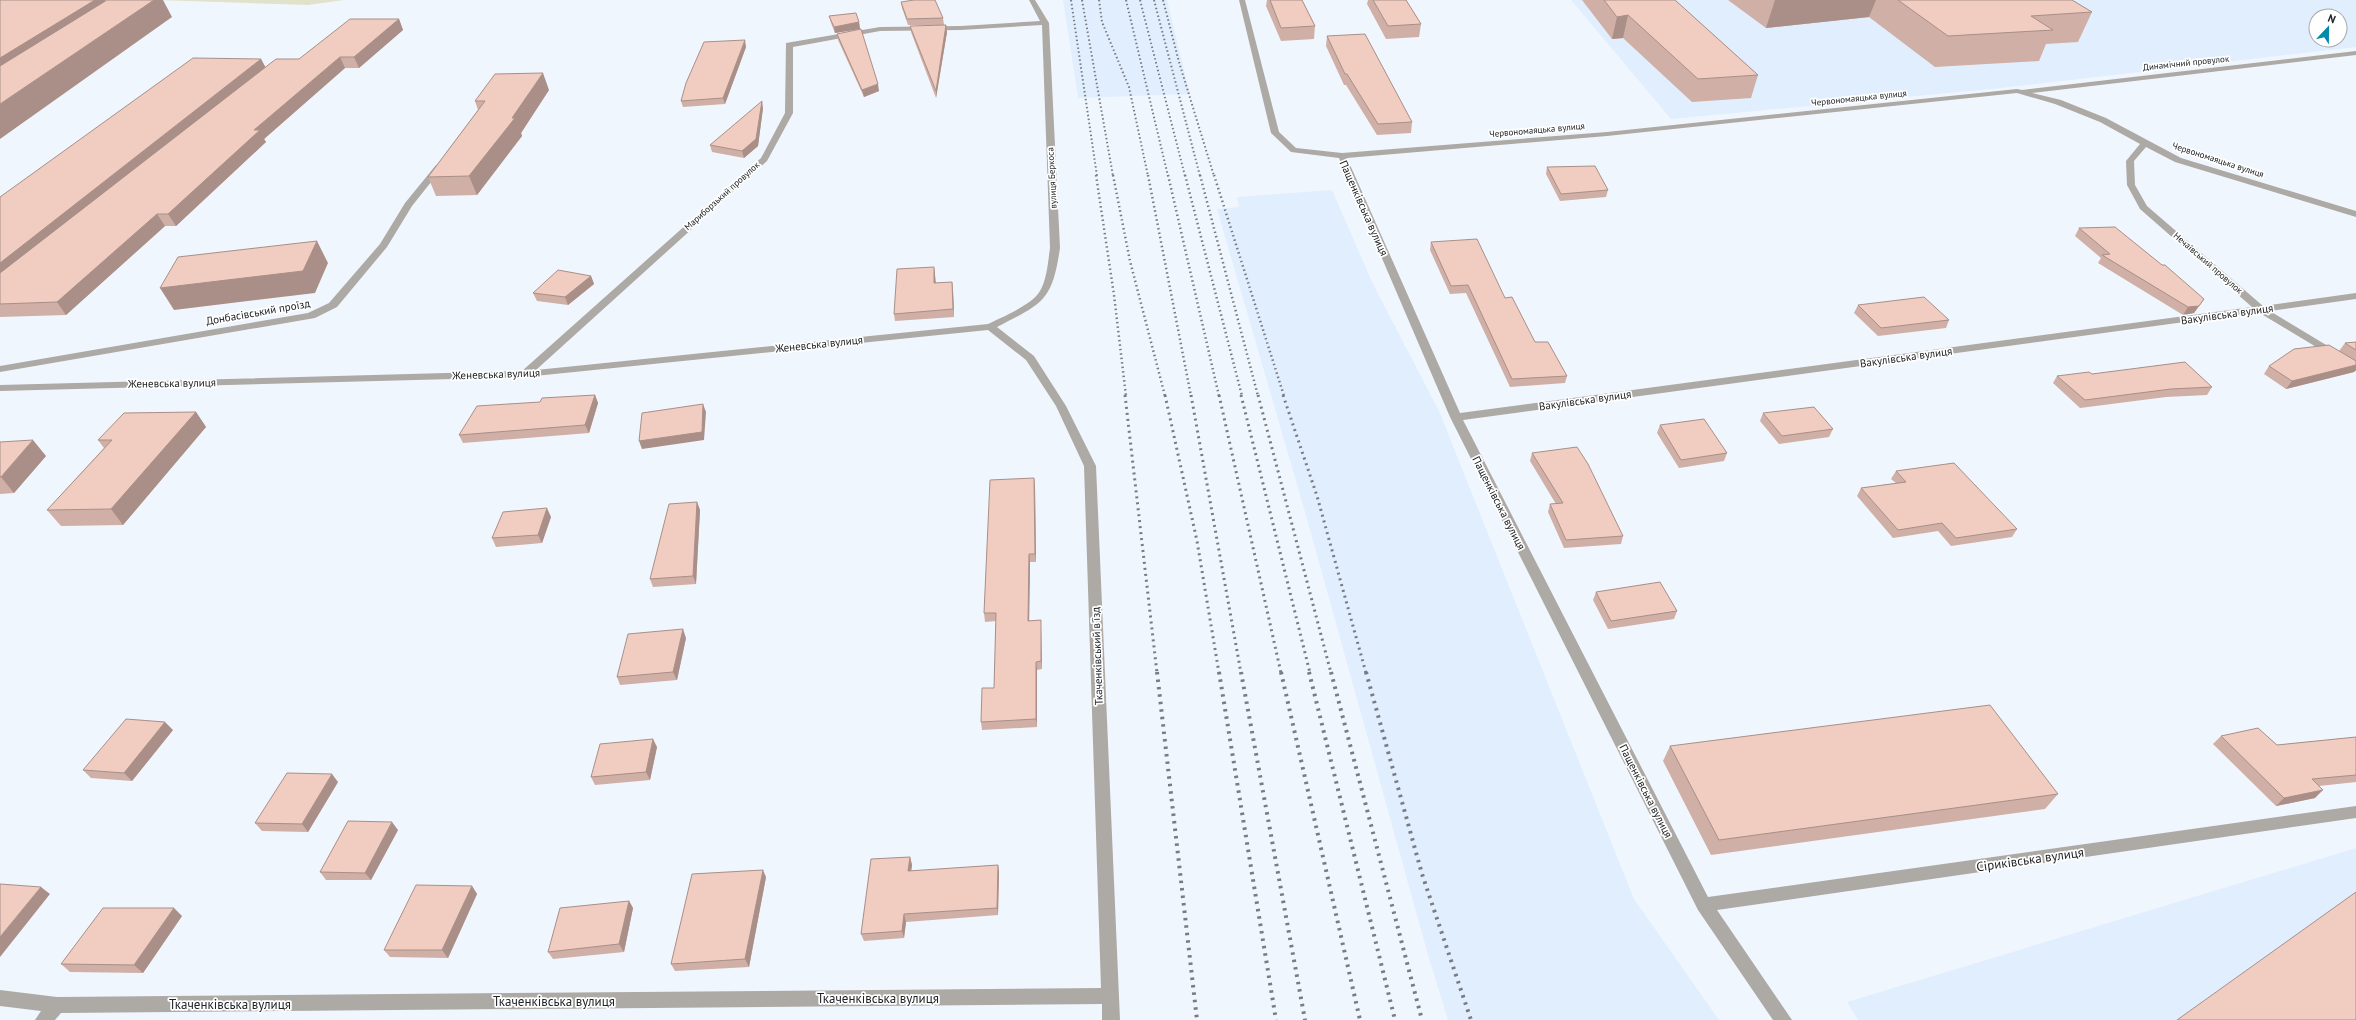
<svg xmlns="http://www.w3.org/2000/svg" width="2356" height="1020" viewBox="0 0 2356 1020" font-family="'PT Sans',sans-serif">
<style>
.built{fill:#e1eefe;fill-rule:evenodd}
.green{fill:#e0e2ca}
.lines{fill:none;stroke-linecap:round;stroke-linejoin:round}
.minor{fill:#ada9a5;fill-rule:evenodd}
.rail-far3{stroke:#787c82;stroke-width:2;stroke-dasharray:1.5 2.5;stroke-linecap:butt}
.rail-far2{stroke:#787c82;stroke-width:2.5;stroke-dasharray:1.5 3;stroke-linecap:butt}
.rail-far1{stroke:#787c82;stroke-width:3;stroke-dasharray:2 4;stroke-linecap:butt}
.rail{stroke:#787c82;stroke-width:4;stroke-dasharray:2.5 5;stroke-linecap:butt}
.wall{fill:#cfafa6}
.shaded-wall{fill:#a98f87}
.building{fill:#f1ccc1;stroke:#a98f87}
.labels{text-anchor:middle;stroke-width:3.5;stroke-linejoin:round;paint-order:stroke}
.far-street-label{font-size:9px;fill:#202326;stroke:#fff}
.street-label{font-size:11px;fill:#202326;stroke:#fff}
.near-street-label{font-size:13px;fill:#202326;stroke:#fff}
</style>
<rect width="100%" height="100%" fill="#f0f6fe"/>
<path class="built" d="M1063,0H1167L1190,94L1078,98Z
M1571,0H2356V47L2001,88L1671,119ZM2316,16H2340V40H2316Z
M1332,190L1373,284L1439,411L1634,899L1719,1020H1448L1428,955L1307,519L1217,209L1239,207L1237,197Z
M2356,848V1020H1858L1847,1002Z"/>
<path class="green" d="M157,0H344L308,5Z"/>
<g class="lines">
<path class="minor" d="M1029,0H1035L1049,23L1060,248C1052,302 1043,303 997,327L1034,356L1066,406L1096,466L1120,1020H1102V1004L61,1013L55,1020H35L41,1011L0,1006V990L57,997L1101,988L1084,466L1056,406L1026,360L988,330L525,377L0,391V385L522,371L761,158L785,113L786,43L880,27L961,26L1040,21ZM1042,25L1050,248C1048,262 1047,279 1040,291C1032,305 1002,317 988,324L536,370L767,161L793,113V47L880,31L961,30Z
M1239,0H1245L1279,132L1296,148L1342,153L1607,132L2017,89L2022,90L2356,51V55L2032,93L2061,100L2106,118L2181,158L2356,211V217L2175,162L2146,147L2134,161L2135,185L2147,206L2263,306L2356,293V299L2270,311L2356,363V371L2258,312L1463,420L1708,897L2356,806V818L1717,910L1792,1020H1773L1698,910L1450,417L1339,158L1291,152L1271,133ZM2017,93L2055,104L2100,122L2140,144L2126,161L2127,185L2140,209L2252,307L1460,413L1347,158L1607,136Z
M439,164L443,167L412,206L387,247L337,307L315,318L0,372V366L308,313L329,303L380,244L405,203L436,165Z"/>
<path class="rail-far3" d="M1071,0L1097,176
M1082,0L1113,176
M1099,0L1102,22L1129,87L1148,176
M1126,0L1168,176
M1140,0L1185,176
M1154,0L1200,176
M1163,0L1179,62L1214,176"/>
<path class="rail-far2" d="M1096,175L1114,295L1126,396
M1113,175L1130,261L1165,396
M1148,175L1191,396
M1168,175L1219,396
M1185,175L1242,396
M1200,175L1258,396
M1214,175L1284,396"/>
<path class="rail-far1" d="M1125,395L1157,673
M1165,395L1197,541L1219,673
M1191,395L1241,673
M1219,395L1281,673
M1241,395L1310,673
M1258,395L1331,673
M1283,395L1317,496L1366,673"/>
<path class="rail" d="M1157,672L1197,1020
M1219,672L1276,1020
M1241,672L1305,1020
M1281,672L1360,1020
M1309,672L1395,1020
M1331,672L1422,1020
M1366,672L1422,874L1471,1020"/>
</g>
<path class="wall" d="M1267,0H1302L1315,26L1314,39L1281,41L1266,6Z
M1368,0H1406L1421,24L1419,37L1386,39L1367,4Z
M1582,0H1675L1758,75L1751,98L1692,102L1623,38L1612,39Z
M1728,0H2072L2092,12L2078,42L2046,44L2039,61L1935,67L1869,17L1766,28Z
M901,2L943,18L944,25H908L902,8Z
M829,16L859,22L860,29L835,33L831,23Z
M399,19L403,30L359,68H345L264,139L266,142L176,226H165L66,315L0,317V197L261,59L265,67L299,59Z
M910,26L947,32L936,98L911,32Z
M837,34L879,91L864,97L838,40Z
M1327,36L1412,122L1411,133L1377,135L1346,85H1344L1326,46Z
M746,47L725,104L683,107L681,101Z
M549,90L521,133L522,136L477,195L436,196L428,177L478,110L475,101Z
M763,108L758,146L744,158L712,152L710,145Z
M1547,167L1608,190L1606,197L1560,201L1546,174Z
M2079,228L2204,299L2194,313L2183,315L2098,263L2101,258L2075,236Z
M1431,242L1505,298L1535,342L1567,376L1565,383L1510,387L1466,293L1450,294L1430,250Z
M934,267L936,283L952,282L953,290L954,317L895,321L894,314Z
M591,276L594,284L568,305L537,301L533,293Z
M1858,305L1949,320L1946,328L1878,336L1854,313Z
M2356,342V370L2354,372L2286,389L2264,374L2269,366L2339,351L2345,343Z
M2092,374L2212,387L2207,395L2166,397L2080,408L2053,383L2057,376Z
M595,395L598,403L589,433L463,443L459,435L540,402Z
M196,412L206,427L123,525L61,526L47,510L104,448L98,440Z
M1763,413L1833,429L1829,437L1779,444L1760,421Z
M1660,425L1727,453L1724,461L1679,468L1657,433Z
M0,442L46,456L14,493L0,494Z
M1532,453L1623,536L1621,544L1564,548L1548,512L1550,504H1556L1530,461Z
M1896,471L2017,529L2012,537L1951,546L1938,531L1893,538L1857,496L1861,488L1896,483L1891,479Z
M1034,478L1035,486L1036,562H1030L1029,621L1041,620V628L1042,669L1037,670V727L982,730L981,722L994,688L996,621L985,622L984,613Z
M697,502L700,510L696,584L653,587L650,579Z
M551,517L542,543L496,547L492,538Z
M1596,592L1677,611L1674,619L1608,629L1593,600Z
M686,638L677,680L620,685L617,677Z
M173,730L132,781L91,778L83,770Z
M2221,736L2277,745L2356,737V782L2319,786L2315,798L2276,806L2213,744Z
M1670,746L2058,794L2045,809L1711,855L1663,761Z
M657,747L650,780L595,785L591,777Z
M338,782L308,832L262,831L255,823Z
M398,830L371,880H326L320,872Z
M910,857L912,865L911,871L998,865L999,872L998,915L906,922L904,938L864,941L861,934Z
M766,877L749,967L675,971L671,964Z
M472,886L477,894L448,958L390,957L384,950Z
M629,901L633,908L624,952L553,959L548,952Z
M182,916L143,973L70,972L61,964Z"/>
<path class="shaded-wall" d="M86,0H105L115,17L0,90V58Z
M154,0H163L172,17L0,139V104Z
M1775,0H1876L1869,17L1766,28Z
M1628,15L1623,38L1612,39L1617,17Z
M399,19L403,30L359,68L354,57Z
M859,22L860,29L835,33L834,27Z
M946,25L947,32L936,98V91Z
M745,40L746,47L725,104L723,98Z
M340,57L345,68L264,139L266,142L176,226L168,214L254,130Z
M261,59L267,70L0,282V263Z
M543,73L549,90L521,133L522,136L477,195L469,176L512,118Z
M878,84L879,91L864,97L862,90Z
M762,101L763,108L758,146L744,158L742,151Z
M157,214L165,226L66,315L57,302Z
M317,241L328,263L315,293L174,310L160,288Z
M934,267L935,275L936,291L934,283Z
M591,276L594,284L568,305L565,297Z
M952,282L953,290L954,317L953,309Z
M2204,299L2194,313L2183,315L2188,307Z
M2356,365V370L2354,372L2286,389L2292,381Z
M595,395L598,403L589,433L585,425Z
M703,404L706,412L704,440L642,449L639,441Z
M196,412L206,427L123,525L111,509Z
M33,440L46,456L14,493L1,477Z
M1034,478L1035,486L1036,562L1035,554Z
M697,502L700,510L696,584L693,576Z
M547,508L551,517L542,543L538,535Z
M1029,554L1030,562L1029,629L1028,621Z
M1041,620V628L1042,669L1041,661Z
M683,629L686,638L677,680L673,672Z
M1036,662L1037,670V727L1036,719Z
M165,722L173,730L132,781L124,773Z
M653,739L657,747L650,780L646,772Z
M332,774L338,782L308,832L302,824Z
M2323,790L2315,798L2276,806L2284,798Z
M392,822L398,830L371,880L365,873Z
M910,857L912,865L910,879L908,871Z
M998,865L999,872L998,915L997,908Z
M763,870L766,877L749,967L745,959Z
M472,886L477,894L448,958L442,950Z
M41,887L50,894L0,957V937Z
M629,901L633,908L624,952L619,944Z
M174,908L182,916L143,973L134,965Z
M904,914L906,922L904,938L902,931Z"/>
<path class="building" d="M0,0H95L0,58Z
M107,0H154L0,104V66Z
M914,0H935L943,18L907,19L901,2Z
M1270,0H1302L1315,26L1281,28Z
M1373,0H1406L1421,24L1388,26Z
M1604,0H1675L1758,75L1698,79L1628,15L1617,17Z
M1898,0H2072L2092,12L2031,16L2053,30L1948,36Z
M856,13L859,22L834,27L829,16Z
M350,19H399L354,57H340L254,130H260L168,214H157L57,302L0,304V273L276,59H299Z
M946,25L936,91L910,26Z
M861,29L878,84L862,90L837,34Z
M1365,34L1412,122L1378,124L1347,74H1345L1327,36Z
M745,40L723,98L681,101L686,83L704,42Z
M193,58L261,59L0,263V197Z
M543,73L512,118H515L469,176L428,177L485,101H475L495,74Z
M762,101L756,139L742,151L710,145Z
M1595,166L1608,190L1561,194L1547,167Z
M2115,227L2162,265H2165L2204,299L2199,306L2188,307L2102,255L2110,254L2079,228Z
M1477,239L1505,298L1512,297L1535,342H1548L1567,376L1512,379L1468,285L1451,286L1431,242Z
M317,241L303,271L160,288L178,257Z
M934,267V283L952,282L953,309L894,314L897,269Z
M558,270L591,276L565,297L533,293Z
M1924,297L1949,320L1881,328L1858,305Z
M2356,342V350L2345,343Z
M2329,345L2356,361V365L2292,381L2269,366L2294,349Z
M2185,362L2212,387L2171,389L2085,400L2057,376L2089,372L2092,374Z
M595,395L585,425L459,435L477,406L540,402L542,398Z
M703,404L702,432L639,441L642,413Z
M1814,407L1833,429L1782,436L1763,413Z
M196,412L111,509L47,510L112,440H98L124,413Z
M1704,419L1727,453L1681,460L1660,425Z
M33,440L1,477H0V442Z
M1577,447L1588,464L1623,536L1566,540L1550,504L1563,503L1532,453Z
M1954,463L2017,529L1956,538L1942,523L1898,530L1861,488L1906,482L1896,471Z
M1034,478L1035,554H1029L1028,621L1041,620V661L1036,662V719L981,722L982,688H994L996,613H984L990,480Z
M697,502L693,576L650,579L669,504Z
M547,508L538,535L492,538L503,512Z
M1660,582L1677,611L1611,621L1596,592Z
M683,629L673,672L617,677L628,634Z
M1990,705L2058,794L1719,840L1670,746Z
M126,719L165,722L124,773L83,770Z
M2258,728L2277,745L2356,737V775L2312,779L2323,790L2284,798L2221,736Z
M653,739L646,772L591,777L600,744Z
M287,773L332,774L302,824L255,823Z
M348,821L392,822L365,873L320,872Z
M910,857L908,871L998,865L997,908L904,914L902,931L861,934L871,859Z
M763,870L745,959L671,964L692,874Z
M0,884L41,887L0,937Z
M416,885L472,886L442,950H384Z
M2356,892V1020H2177Z
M629,901L619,944L548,952L560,908Z
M103,908H174L134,965L61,964Z"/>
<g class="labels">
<g class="far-street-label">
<text transform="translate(2186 63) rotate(-6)" y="3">Динамічний провулок</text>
<text transform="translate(1859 98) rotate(-6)" y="3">Червономаяцька вулиця</text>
<text transform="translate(1537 130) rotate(-5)" y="3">Червономаяцька вулиця</text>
<text transform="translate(2218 160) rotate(18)" y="3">Червономаяцька вулиця</text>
<text transform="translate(1052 178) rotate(-93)" y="3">вулиця Беркоса</text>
<text transform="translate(722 196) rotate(-42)" y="3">Мариборзький провулок</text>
<text transform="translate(2208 263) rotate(41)" y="3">Нечаївський провулок</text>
</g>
<g class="street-label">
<text transform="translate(1364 208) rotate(66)" y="4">Пащенківська вулиця</text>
<text transform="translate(258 312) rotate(-10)" y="4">Донбасівський проїзд</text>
<text transform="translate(2227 314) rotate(-8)" y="4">Вакулівська вулиця</text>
<text transform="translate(819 344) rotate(-6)" y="4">Женевська вулиця</text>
<text transform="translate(1906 357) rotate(-8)" y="4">Вакулівська вулиця</text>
<text transform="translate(496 374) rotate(-2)" y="4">Женевська вулиця</text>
<text transform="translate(172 383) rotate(-1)" y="4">Женевська вулиця</text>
<text transform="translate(1585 400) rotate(-8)" y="4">Вакулівська вулиця</text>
<text transform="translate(1499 503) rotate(63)" y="4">Пащенківська вулиця</text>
<text transform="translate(1097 656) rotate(-92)" y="4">Ткаченківський в'їзд</text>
<text transform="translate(1646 791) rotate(63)" y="4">Пащенківська вулиця</text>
</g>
<g class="near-street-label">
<text transform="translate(2030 859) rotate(-8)" y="5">Сіриківська вулиця</text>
<text x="878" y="1003">Ткаченківська вулиця</text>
<text x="554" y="1006">Ткаченківська вулиця</text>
<text x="230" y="1009">Ткаченківська вулиця</text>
</g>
</g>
<g transform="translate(2328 28) rotate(22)"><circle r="19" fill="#ffffff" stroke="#a6a7a8"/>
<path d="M0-3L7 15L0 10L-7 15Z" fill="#018baa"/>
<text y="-6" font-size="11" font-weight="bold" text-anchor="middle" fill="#202326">N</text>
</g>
</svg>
